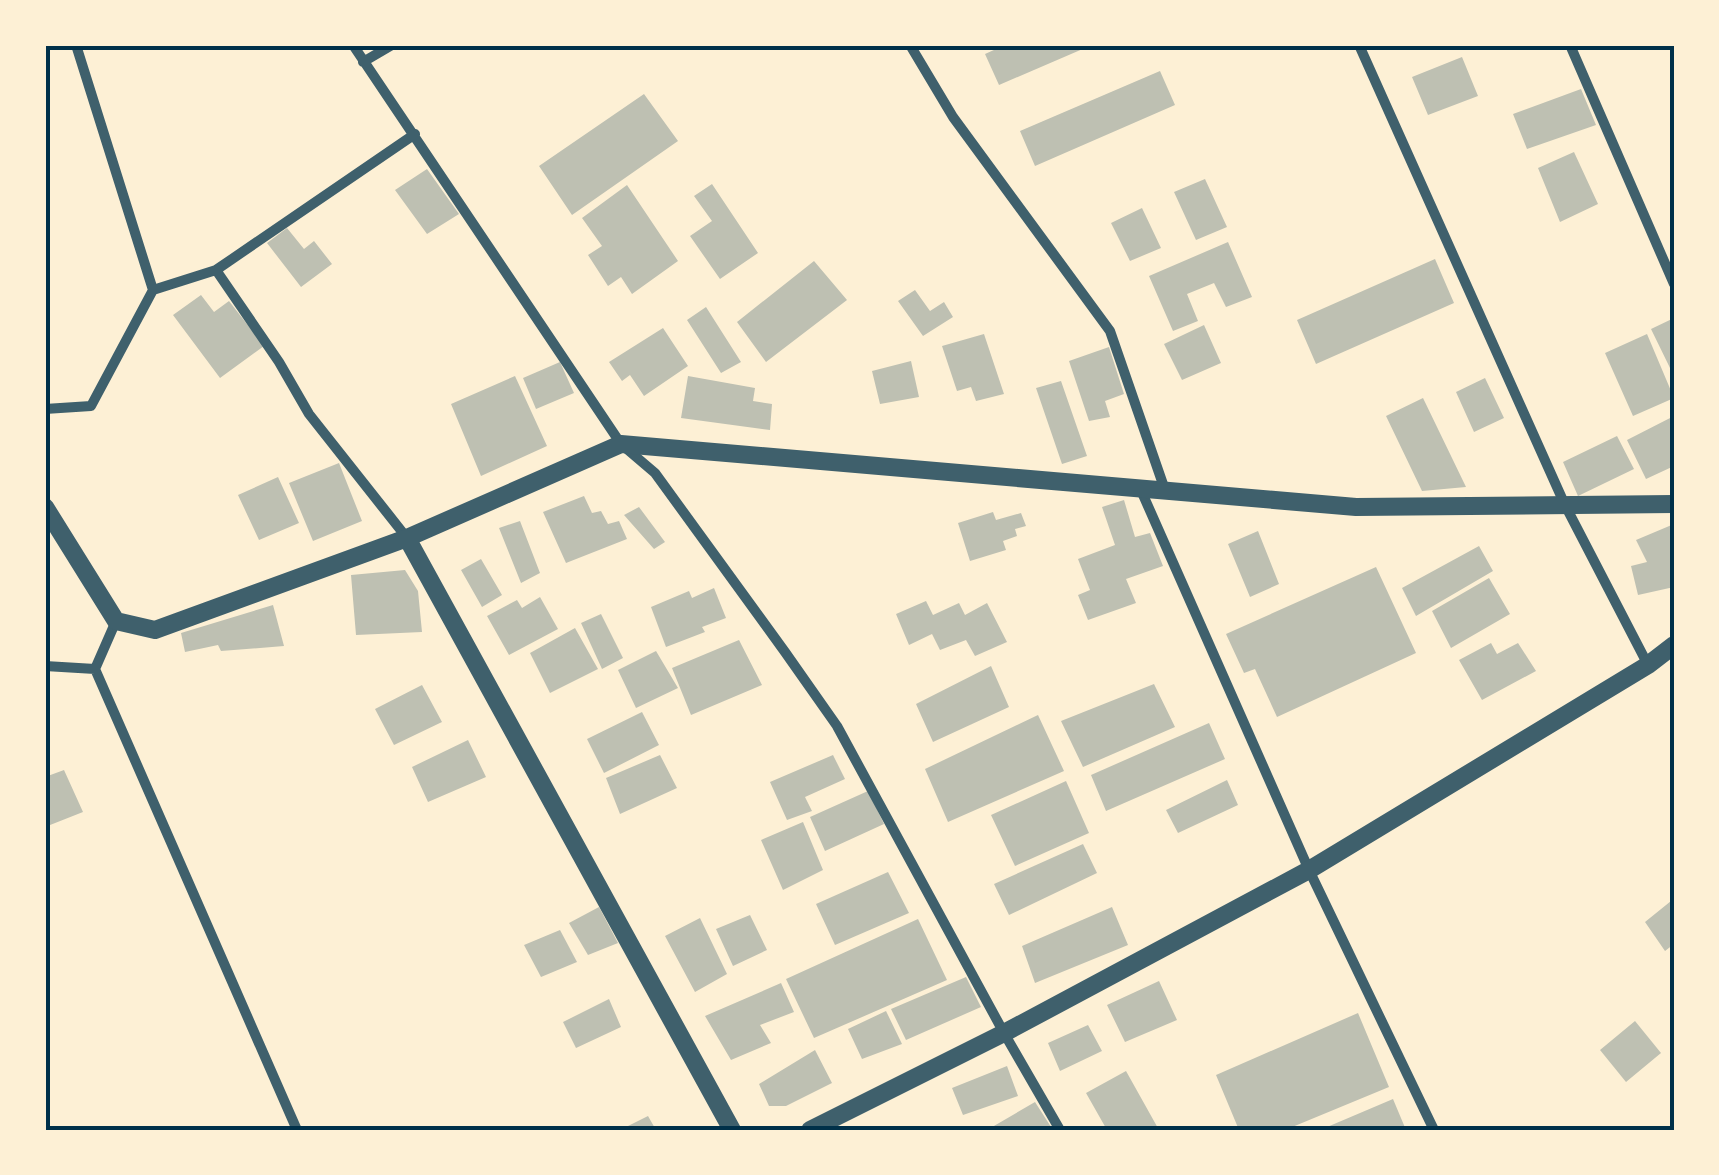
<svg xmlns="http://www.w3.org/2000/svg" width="1719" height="1175" viewBox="0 0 1719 1175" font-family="'IBM Plex Sans',sans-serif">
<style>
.building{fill:#bec0b2}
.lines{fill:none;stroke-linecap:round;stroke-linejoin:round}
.minor{stroke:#3f606c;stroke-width:10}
.tertiary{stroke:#3f606c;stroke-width:18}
.neatline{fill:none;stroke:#003049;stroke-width:4}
</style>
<rect width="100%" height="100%" fill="#fdf0d5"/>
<path class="building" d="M1005,45H1092L999,85L985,54Z
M1462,57L1478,96L1428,115L1412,77Z
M1160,71L1175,105L1035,166L1020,131Z
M1581,89L1596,125L1527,149L1513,114Z
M644,94L678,141L572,215L539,166Z
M1574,152L1598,204L1560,222L1538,168Z
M427,169L459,214L427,234L395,190Z
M1205,179L1227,227L1196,240L1174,192Z
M712,184L758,253L720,279L690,236L712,221L694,196Z
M627,185L678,261L632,294L621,277L608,286L588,255L602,246L582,218Z
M1142,208L1161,248L1130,261L1111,223Z
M287,228L304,249L314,241L332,264L301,287L267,243Z
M1228,242L1252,297L1226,307L1214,283L1187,294L1198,321L1173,331L1149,276Z
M1435,259L1454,303L1316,364L1297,320Z
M814,261L847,300L766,362L737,322Z
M915,290L930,311L944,302L953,317L923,336L898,301Z
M201,295L214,312L229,301L264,346L220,378L173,315Z
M706,307L741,362L721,373L687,320Z
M1674,318V366L1670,368L1651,329Z
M1204,325L1221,363L1182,380L1164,344Z
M663,328L688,366L644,396L630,375L622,381L609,362Z
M984,334L1004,394L976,401L971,387L957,391L942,346Z
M1647,334L1674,398L1633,416L1605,353Z
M1109,347L1124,394L1105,401L1110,417L1089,421L1069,361Z
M911,361L919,397L880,404L872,371Z
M560,362L574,393L536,409L523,378Z
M515,376L547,446L481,476L451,404Z
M688,376L755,388L753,401L772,404L770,430L681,418Z
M1485,378L1504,418L1474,432L1456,392Z
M1061,381L1087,456L1062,464L1036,388Z
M1423,398L1466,487L1422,491L1386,416Z
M1674,416V466L1646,479L1627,440Z
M1617,436L1634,469L1578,496L1563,462Z
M339,463L362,521L313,541L289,483Z
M278,477L299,523L259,540L238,495Z
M584,496L592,513L601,511L608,524L619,521L627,539L566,563L543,512Z
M1124,500L1135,537L1150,533L1163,566L1126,579L1136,603L1088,620L1078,595L1090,590L1078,559L1115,545L1102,507Z
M639,507L665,542L654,549L624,515Z
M993,512L996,520L1021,513L1026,526L1015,529L1017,536L1003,541L1006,550L970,561L958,523Z
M520,521L540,573L521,583L499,528Z
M1674,524V587L1638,595L1631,566L1647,562L1636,540Z
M1258,531L1279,584L1250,597L1228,544Z
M1479,546L1493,571L1416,616L1402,588Z
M481,559L502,595L482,607L461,570Z
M1376,567L1416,653L1277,717L1255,669L1244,673L1226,634Z
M405,570L418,591L422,632L356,635L351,575Z
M1489,578L1510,614L1451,648L1432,611Z
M714,588L726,618L702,627L705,632L666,647L651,607L689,591L692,598Z
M540,597L558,629L509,655L487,616L517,600L522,608Z
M926,601L933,615L959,603L965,615L987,603L1007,642L975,656L966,640L940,650L932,634L909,645L896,614Z
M273,605L284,646L221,651L218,645L185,652L181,633Z
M601,614L623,658L602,669L581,623Z
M575,628L598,669L550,693L530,653Z
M739,640L762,685L691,715L672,668Z
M1491,643L1497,654L1518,643L1536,671L1482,700L1459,660Z
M656,651L678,688L636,708L618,670Z
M991,666L1009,707L933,742L916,704Z
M1154,684L1175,727L1083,767L1061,721Z
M422,685L442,722L394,745L375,709Z
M642,712L659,745L604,773L587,739Z
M1038,715L1064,771L948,822L925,769Z
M1209,723L1225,759L1106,811L1091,775Z
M468,740L486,777L428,802L412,767Z
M660,755L677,788L620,814L606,778Z
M833,755L845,779L805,797L812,811L787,820L770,782Z
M64,770L83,812L45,827V777Z
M1227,780L1238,805L1178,833L1166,810Z
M1066,781L1089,833L1015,866L991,815Z
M868,791L884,824L825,851L810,817Z
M803,822L823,870L783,890L761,840Z
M1083,844L1097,873L1009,915L994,884Z
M888,872L909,913L835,945L816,904Z
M1671,901L1674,906V944L1665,951L1645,922Z
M599,907L618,943L588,955L569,923Z
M1112,907L1128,945L1035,983L1022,946Z
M750,915L767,950L733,966L716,929Z
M700,918L727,974L695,992L665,936Z
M918,919L947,980L814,1038L786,979Z
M560,930L577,962L541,977L524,945Z
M966,977L981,1007L906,1040L891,1009Z
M1159,981L1177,1020L1125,1042L1107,1005Z
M781,983L794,1012L760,1025L771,1043L731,1060L705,1016Z
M609,999L621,1027L576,1048L563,1022Z
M886,1011L902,1044L862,1059L848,1029Z
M1358,1013L1389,1087L1285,1130H1239L1216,1075Z
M1635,1021L1661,1053L1626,1082L1600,1050Z
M1088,1025L1102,1051L1060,1071L1048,1043Z
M815,1050L832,1083L786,1106H769L759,1084Z
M1007,1066L1018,1096L963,1115L952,1088Z
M1126,1071L1159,1130H1107L1086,1093Z
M1393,1099L1406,1130H1320Z
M1035,1102L1053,1130H987Z
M648,1116L656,1130H620Z"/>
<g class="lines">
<path class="minor" d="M76,45L153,290
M353,45L621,444L655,473L785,652L837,726L1004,1033L1060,1130
M910,45L953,117L1110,331L1165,490
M1359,45L1565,505L1648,665
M1570,45L1674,284
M363,62L392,45
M216,270L279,362L309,414L407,538
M45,409L91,406L153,290L216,270L415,134
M1140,488L1309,870L1434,1130
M116,621L95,669L297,1130
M45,666L95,669"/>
<path class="tertiary" d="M45,507L116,621L155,630L407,538L621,444L1356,507L1674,504
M407,538L732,1130
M810,1130L1004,1033L1309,870L1648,665L1674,645"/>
</g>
<rect width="1719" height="1175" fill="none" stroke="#fdf0d5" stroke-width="95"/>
<rect x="48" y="48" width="1624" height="1080" class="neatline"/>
</svg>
